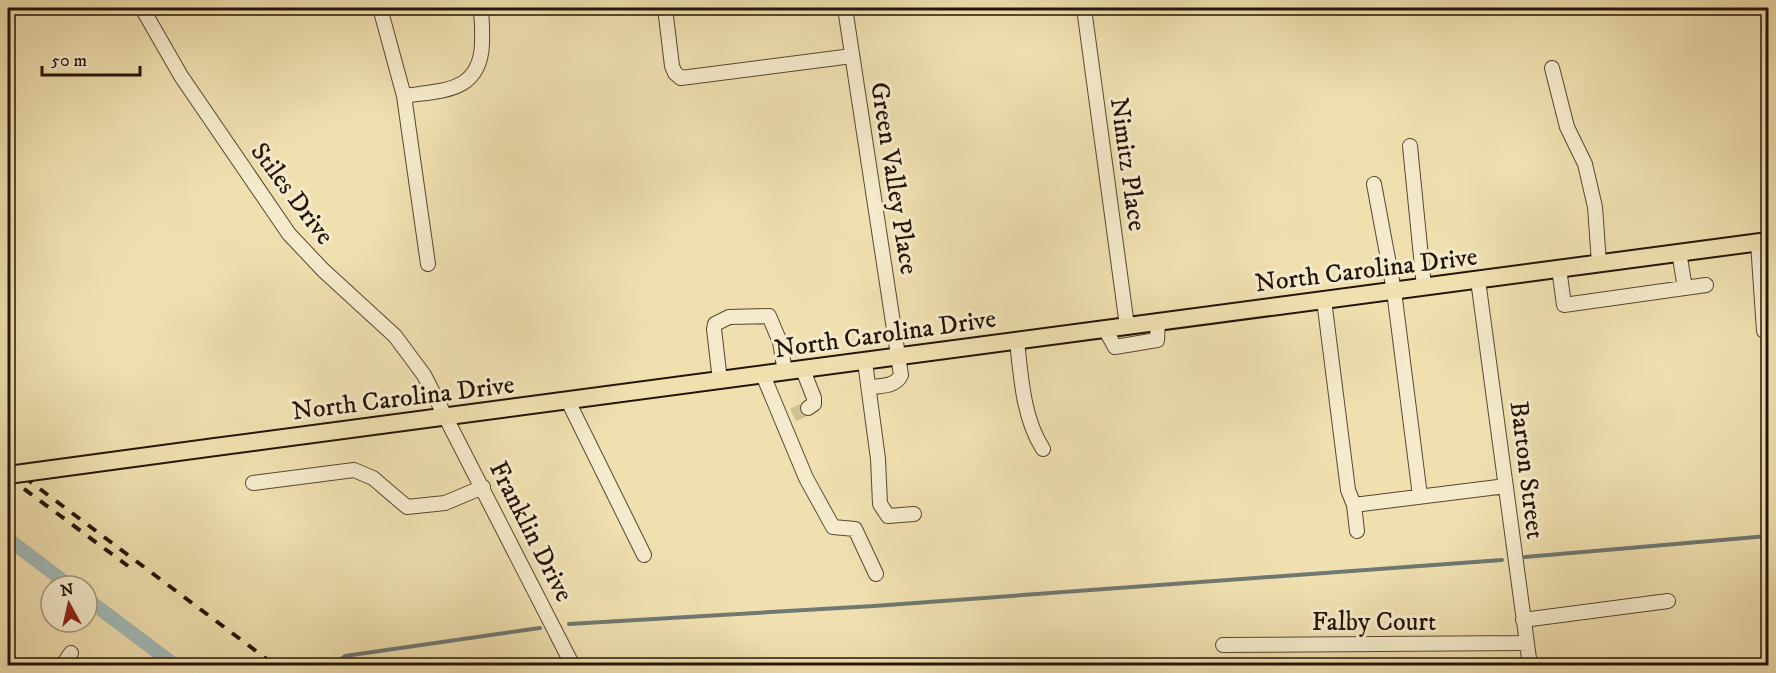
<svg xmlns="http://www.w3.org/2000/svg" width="1776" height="673" viewBox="0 0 1776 673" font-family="'IM FELL DW Pica',serif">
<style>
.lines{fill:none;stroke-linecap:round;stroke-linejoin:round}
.stream{stroke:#6f7871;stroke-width:4}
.canal{stroke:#a1bab8;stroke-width:14}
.minor-tunnel{stroke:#d1c197;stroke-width:14;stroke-dasharray:14 7;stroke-linecap:butt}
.minor-casing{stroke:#574731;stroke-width:16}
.major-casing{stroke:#241407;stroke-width:20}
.minor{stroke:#f5ebcc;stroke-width:14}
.major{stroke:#f0e0b0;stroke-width:16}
.rail{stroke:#241407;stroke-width:4;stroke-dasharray:10 10;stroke-linecap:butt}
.major-bridge-casing{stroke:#241407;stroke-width:20;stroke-linecap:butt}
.major-bridge{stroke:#f0e0b0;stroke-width:16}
.labels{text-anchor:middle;stroke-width:6;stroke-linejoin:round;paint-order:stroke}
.street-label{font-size:26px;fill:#241407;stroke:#f5ebcc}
</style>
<rect width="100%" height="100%" fill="#f0e0b0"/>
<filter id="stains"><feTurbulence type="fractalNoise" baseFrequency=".00333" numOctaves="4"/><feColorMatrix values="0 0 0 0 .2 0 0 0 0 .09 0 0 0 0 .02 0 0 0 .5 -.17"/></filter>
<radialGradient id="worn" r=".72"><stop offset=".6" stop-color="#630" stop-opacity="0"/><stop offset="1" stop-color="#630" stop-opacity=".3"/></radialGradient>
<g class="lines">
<path class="stream" d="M1525,557L1768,536
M569,624L874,606L1502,560
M332,666L345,656L540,628"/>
<path class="canal" d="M8,539L70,586
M87,599L176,666"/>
<path class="minor-tunnel" d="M793,415L808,408"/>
<g class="minor-casing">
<path id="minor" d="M142,8L181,76L289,234L323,270L395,336L424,375L573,666
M380,8L404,96L428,264
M665,8L672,66L675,73L681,78L852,56
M845,8L901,375C895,387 881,386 869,387
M1084,8L1127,326
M1552,68L1567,127L1585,164L1595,207L1599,263
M404,96C442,90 480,93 482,44C482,32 483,20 480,8
M1410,146L1424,287
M1374,184L1394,291L1420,496
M1758,243L1764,331
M1679,252L1685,288
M1559,268L1564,305L1706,285
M1478,280L1530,666
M1324,300L1348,490L1354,505L1506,486
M1105,329L1115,347L1157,340L1158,322
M1017,341C1021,377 1023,418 1043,449
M865,362L878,459L880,504L888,516L914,514
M803,370L814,398V404L808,408
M763,375L806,478L833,527L855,529L876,574
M720,381L714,329L715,324L729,317L769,316L780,342L785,372
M568,401L644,555
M253,483L354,470L373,478L407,507L445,503L483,487
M1354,505L1357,531
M1523,620L1668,601
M1223,645L1526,643
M62,666L71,653"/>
</g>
<g class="major-casing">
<path id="major" d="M215,447L1768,241"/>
</g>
<use href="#minor" class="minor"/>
<use href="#major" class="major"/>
<path class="rail" d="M8,465L276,666
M8,477L128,566"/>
<g class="major-bridge-casing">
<path id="major-bridge" d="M8,475L215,447"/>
</g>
<use href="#major-bridge" class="major-bridge"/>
</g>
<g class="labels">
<g class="street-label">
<text transform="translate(1129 164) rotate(82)" y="9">Nimitz Place</text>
<text transform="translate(895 178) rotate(81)" y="9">Green Valley Place</text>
<text transform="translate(293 193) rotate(53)" y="9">Stiles Drive</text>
<text transform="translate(1366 269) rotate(-7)" y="9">North Carolina Drive</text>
<text transform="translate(885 333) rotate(-8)" y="9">North Carolina Drive</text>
<text transform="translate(403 397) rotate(-7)" y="9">North Carolina Drive</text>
<text transform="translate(1528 470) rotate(83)" y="9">Barton Street</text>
<text transform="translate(532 531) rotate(63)" y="9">Franklin Drive</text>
<text x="1374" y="630">Falby Court</text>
</g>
</g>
<rect width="1776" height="673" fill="none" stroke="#f0e0b0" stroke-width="30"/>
<rect x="9" y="9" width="1758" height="655" fill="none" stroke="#241407" stroke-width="3"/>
<rect x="15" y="15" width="1746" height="643" fill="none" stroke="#241407" stroke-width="1.5"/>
<g transform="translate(69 604) rotate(352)"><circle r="28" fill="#f5ebcc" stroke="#a1957d" stroke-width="1.5"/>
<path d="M0-4.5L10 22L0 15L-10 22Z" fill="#8f2418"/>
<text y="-9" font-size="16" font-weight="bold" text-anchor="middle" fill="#241407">N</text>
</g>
<path d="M42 66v9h98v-9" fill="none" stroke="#241407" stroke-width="3"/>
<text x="51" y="66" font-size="18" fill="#241407" stroke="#f5ebcc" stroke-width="4.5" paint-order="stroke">50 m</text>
<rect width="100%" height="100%" filter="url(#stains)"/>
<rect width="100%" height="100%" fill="url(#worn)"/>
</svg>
